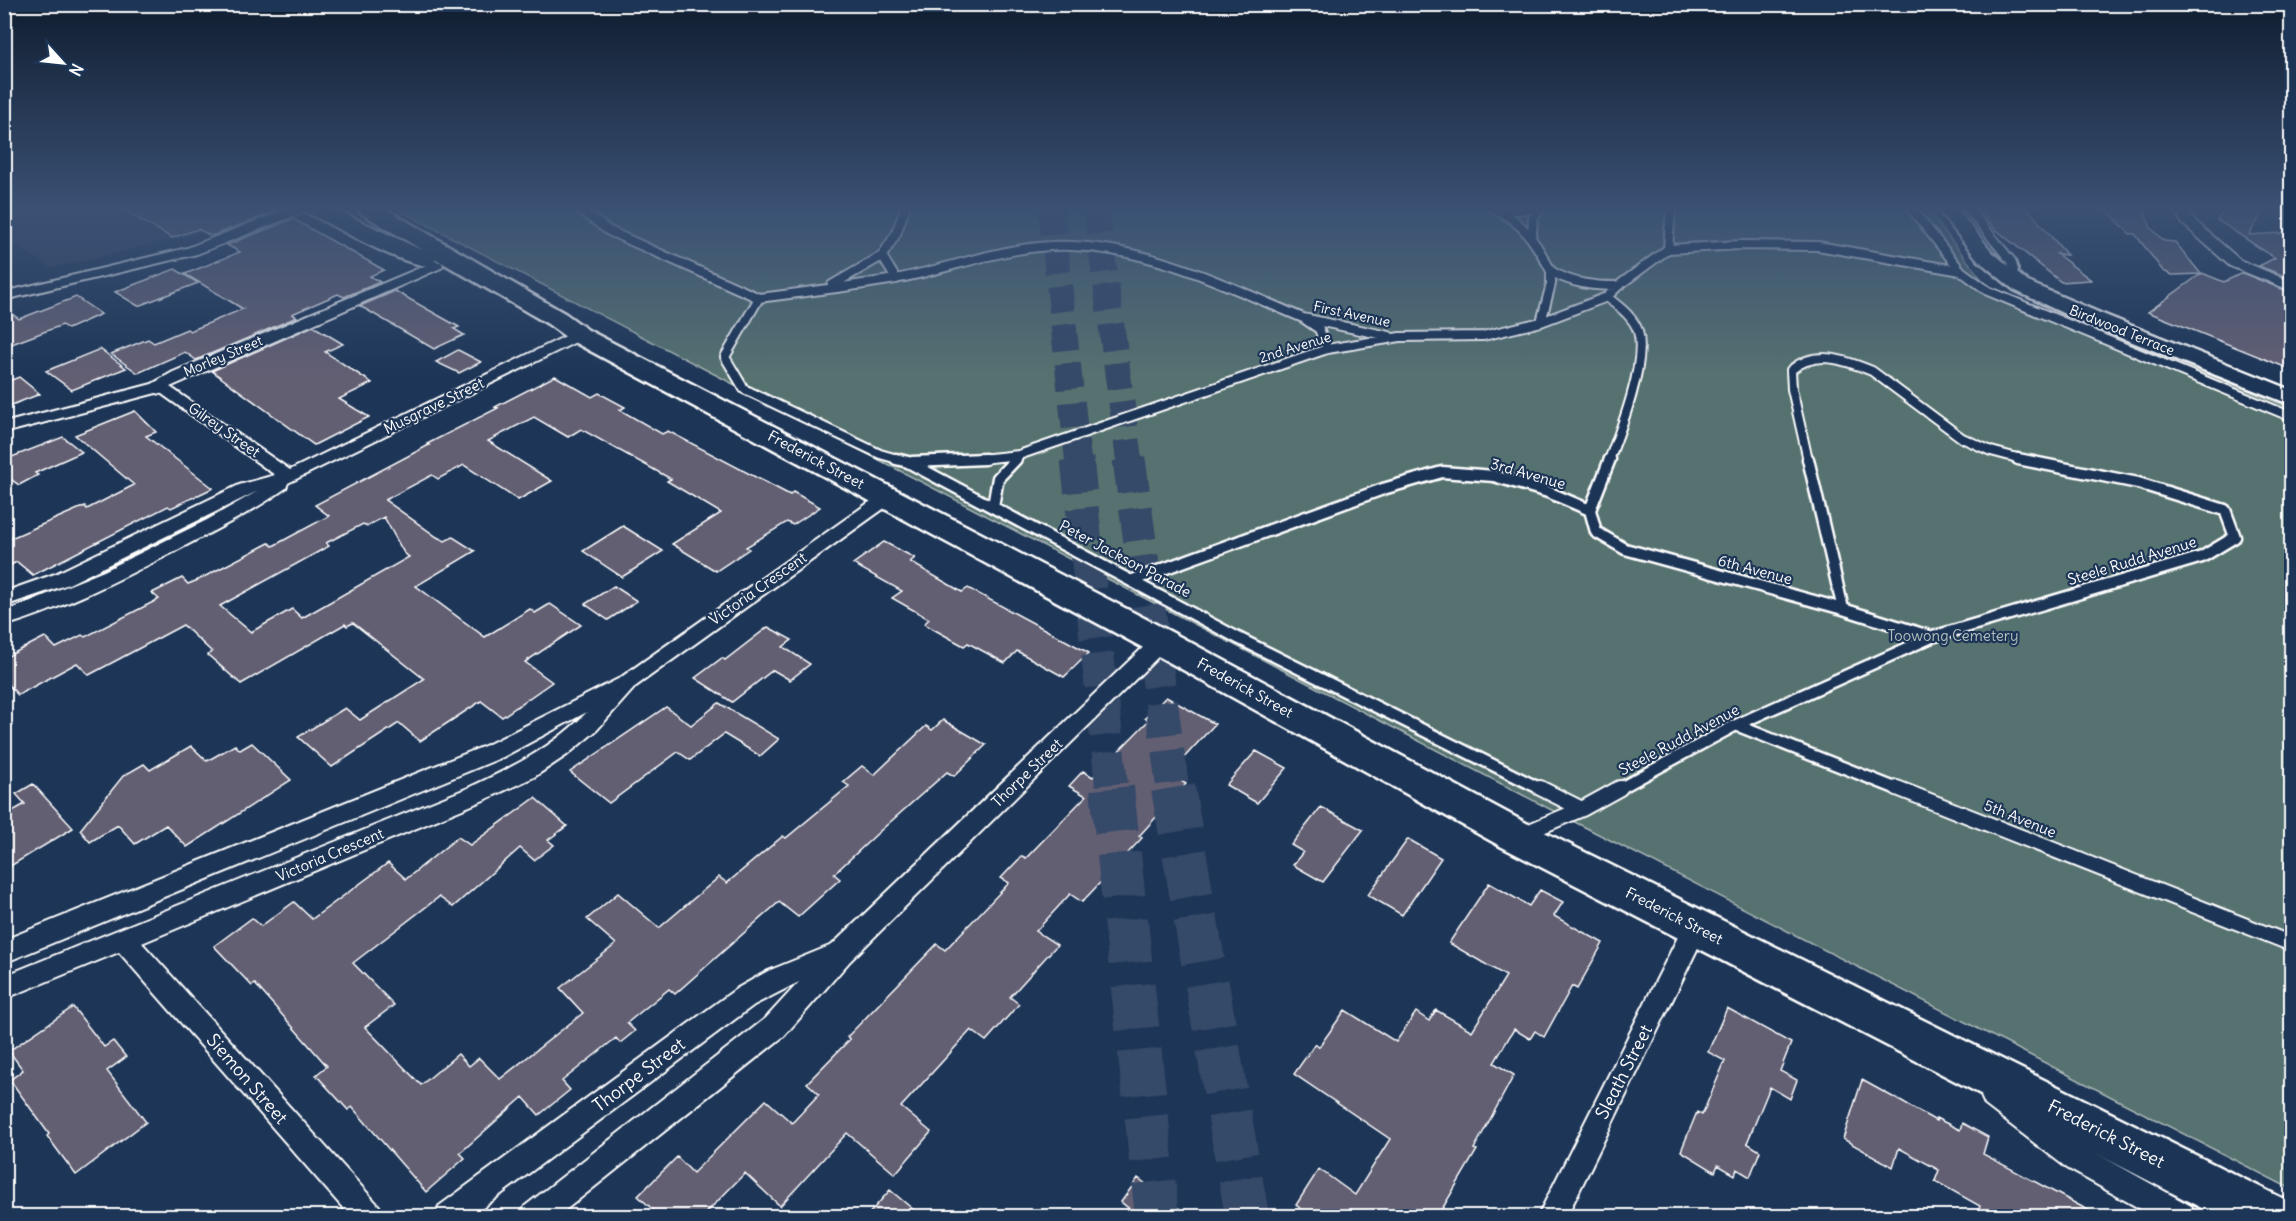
<svg xmlns="http://www.w3.org/2000/svg" width="2296" height="1221" viewBox="0 0 2296 1221" font-family="Delius,sans-serif">
<style>
.built{fill:#32415f}
.green{fill:#57726f;stroke:#abb8b7;stroke-width:1.5}
.building{fill:#635e73;stroke:#fff;stroke-width:1.5;fill-rule:evenodd}
.lines{fill:none;stroke-linecap:round;stroke-linejoin:round}
.motorway-tunnel-far2{stroke:#344968;stroke-width:26;stroke-dasharray:26 13;stroke-linecap:butt}
.motorway-tunnel-far1{stroke:#344968;stroke-width:33;stroke-dasharray:33 16;stroke-linecap:butt}
.motorway-tunnel{stroke:#344968;stroke-width:44;stroke-dasharray:44 22;stroke-linecap:butt}
.service-far2-casing{stroke:#fff;stroke-width:12}
.service-far1-casing{stroke:#fff;stroke-width:15}
.service-casing{stroke:#fff;stroke-width:18}
.minor-casing{stroke:#fff;stroke-width:4}
.secondary-casing{stroke:#fff;stroke-width:5}
.trunk-casing{stroke:#fff;stroke-width:5}
.service-far2{stroke:#1d3557;stroke-width:8}
.service-far1{stroke:#1d3557;stroke-width:10}
.service{stroke:#1d3557;stroke-width:14}
.minor{fill:#1d3557;fill-rule:evenodd}
.secondary{fill:#1d3557;fill-rule:evenodd}
.trunk{fill:#1d3557;fill-rule:evenodd}
.labels{text-anchor:middle;stroke-width:4.5;stroke-linejoin:round;paint-order:stroke}
.far-street-label{font-size:14px;fill:#fff;stroke:#1d3557}
.street-label{font-size:15px;fill:#fff;stroke:#1d3557}
.park-label{font-size:15px;fill:#b3c0be;stroke:#1d3557}
.near-street-label{font-size:18px;fill:#fff;stroke:#1d3557}
</style>
<rect width="100%" height="100%" fill="#1d3557"/>
<filter id="ink" filterUnits="userSpaceOnUse"><feTurbulence type="fractalNoise" baseFrequency=".0167" numOctaves="2"/><feDisplacementMap in="SourceGraphic" scale="12" xChannelSelector="R" yChannelSelector="G"/><feConvolveMatrix kernelMatrix="1 2 1 2 8 2 1 2 1" color-interpolation-filters="sRGB"/></filter>
<g filter="url(#ink)">
<path class="built" d="M4,208H270L194,235L51,268L15,244L5,247Z"/>
<path class="green" d="M395,208H1926L1987,286L2291,408V1189L1565,817Z"/>
<path class="building" d="M120,208H272L278,210L211,236L198,229L172,238Z
M1979,208H2027L2067,255L2057,254L2091,280L2061,282L1994,228Z
M2105,208H2143L2151,228L2164,241L2175,242L2201,274L2172,275L2163,271L2135,234H2130Z
M2225,208H2265L2249,235L2282,233L2292,239V279L2259,266L2275,258L2217,220Z
M293,219L384,270L370,276L380,282L344,297L338,294L292,314L297,317L196,360L185,352L138,373L111,354L148,339L154,343L187,329L190,331L243,309L185,274L240,252L227,245Z
M175,269L198,283L138,306L115,292Z
M2202,273L2224,282L2242,273L2292,293V370L2148,312Z
M395,291L459,327L454,329L464,335L434,349L360,306Z
M76,297L101,314L68,329L62,325L4,347V308L19,319Z
M313,326L343,344L325,352L372,383L339,399L369,417L314,445L212,371Z
M100,349L126,368L72,390L46,371Z
M458,350L481,362L459,373L436,362Z
M555,376L592,397L599,393L625,407L620,410L662,434L668,431L790,495L793,492L820,507L793,525L787,522L746,547L749,549L716,571L672,544L721,513L667,481L671,479L581,429L568,437L534,417L488,441L552,481L518,500L464,465L438,479L432,475L385,500L437,537L445,541L453,537L475,551L416,586L485,637L530,609L535,613L550,604L581,625L525,662L552,682L502,717L481,701L420,741L399,723L332,767L298,737L345,708L360,720L424,679L353,623L347,626L345,624L241,684L208,655L212,652L183,625L89,675L77,663L18,695L4,680V658L45,637L56,648L82,635L85,637L159,599L152,593L182,578L188,584L198,580L269,543L273,546L329,516L315,505L429,445L427,444L498,408L495,407ZM384,517L404,553L409,557L302,618L292,609L251,632L220,606L329,546L326,543L363,524L367,526Z
M19,377L40,394L4,408V383Z
M135,411L156,432L146,436L213,488L171,508L168,506L33,575L17,562L4,568V541L85,506L87,509L134,485L75,435Z
M63,437L82,452L35,473L38,475L19,485L4,474V460Z
M623,526L663,551L622,577L583,551Z
M884,542L915,558L910,562L962,592L968,588L1089,653L1064,677L1017,651L1005,663L968,643L964,646L924,624L929,619L892,598L902,591L853,564Z
M614,586L637,601L608,620L585,604Z
M768,627L792,640L783,647L810,664L790,680L773,670L732,702L695,678L722,658L725,660Z
M1166,697L1215,724L1169,774L1186,784L1139,836L1142,838L1082,902L1070,894L1036,931L1057,945L1010,997L1019,1004L986,1041L971,1030L901,1107L931,1132L895,1174L847,1133L780,1206L745,1173L703,1216H660L638,1196L677,1157L693,1173L766,1100L792,1123L819,1094L807,1083L850,1039L847,1037L937,944L945,950L1009,883L1001,878L1022,856L1026,858L1086,796L1069,786L1083,771L1093,777L1149,720L1145,718Z
M719,703L779,739L760,756L724,734L690,760L678,752L609,803L570,772L666,707L691,725Z
M943,720L986,745L954,776L947,772L880,831L834,874L840,879L798,917L779,902L675,994L669,989L627,1023L635,1031L620,1043L616,1038L562,1081L570,1090L539,1115L523,1097L460,1153L465,1158L426,1192L352,1107L348,1110L316,1075L327,1066L255,984L252,986L214,946L252,918L261,926L294,902L312,919L388,863L406,879L458,837L470,845L535,798L567,826L548,840L554,845L534,860L520,848L453,907L439,897L353,963L394,1005L365,1027L421,1085L458,1054L469,1066L479,1058L500,1079L583,1013L560,988L616,944L587,919L618,893L659,928L719,877L727,883L783,836L786,838L849,786L843,782L862,766L874,775L926,726L932,730Z
M252,743L291,780L187,847L166,825L135,844L118,825L90,842L80,830L123,776L144,764L150,770L191,746L207,761L235,745L240,750Z
M1256,751L1287,768L1257,803L1226,785Z
M33,784L73,828L4,870V816L25,804L16,794Z
M1321,807L1363,830L1323,882L1293,865L1303,852L1291,845Z
M1408,839L1441,858L1402,915L1368,895Z
M1489,883L1529,906L1540,890L1563,902L1554,916L1603,943L1577,989L1572,986L1544,1037L1535,1031L1530,1039L1514,1029L1494,1063L1514,1075L1474,1149L1477,1150L1438,1216H1311L1296,1205L1319,1169L1355,1195L1390,1139L1294,1074L1315,1044L1319,1047L1345,1010L1396,1042L1416,1012L1429,1021L1436,1010L1472,1031L1506,976L1449,943Z
M73,1007L104,1047L113,1041L126,1057L107,1071L146,1122L76,1175L47,1136L49,1134L10,1080L23,1070L9,1051Z
M1727,1008L1791,1043L1780,1071L1797,1080L1790,1099L1770,1087L1747,1143L1760,1151L1750,1177L1737,1169L1735,1175L1718,1165L1715,1172L1681,1151L1697,1112L1702,1115L1725,1061L1708,1052Z
M1862,1080L1936,1121V1118L1960,1130L1962,1123L1988,1137L1983,1154L2099,1216H1991L1979,1209L1980,1206L1935,1181L1939,1170L1899,1148L1893,1167L1843,1139Z
M1138,1178L1189,1216H1138L1121,1202Z
M890,1190L921,1216H867Z"/>
<g class="lines">
<path class="motorway-tunnel-far2" d="M1051,208L1078,460
M1096,208L1129,460"/>
<path class="motorway-tunnel-far1" d="M1077,459L1112,790
M1129,459L1173,790"/>
<path class="motorway-tunnel" d="M1112,788L1157,1216
M1173,788L1247,1216"/>
<g class="service-far2-casing">
<path id="service-far2" d="M578,208L609,231L759,298
M1493,208C1523,221 1536,243 1551,271
M1911,208L1961,271L1988,291L2292,417
M1968,208L2011,261L2014,270L2011,279
M1504,211L1540,208L1533,219L1532,233
M1668,249L1740,245L1818,246L1961,271
M1668,249L1671,208
M882,256L896,234L905,208
M832,285L882,256L896,279
M1607,297C1618,306 1633,316 1638,331C1647,362 1621,429 1609,460
M759,298L725,357L744,389L880,454L901,460
M759,298C804,292 850,287 895,279C955,268 1010,243 1073,246C1155,249 1229,287 1303,318
M1541,322L1551,284V271C1572,284 1594,286 1618,286
M1327,349L1319,329L1303,318L1389,336
M1019,455L1327,349L1400,337L1483,336L1541,322L1607,297L1618,286L1668,249
M971,460L1019,455L1014,460
M1808,460L1792,389L1791,370C1816,349 1845,360 1872,371L1962,438L1991,451L2025,460"/>
</g>
<g class="service-far1-casing">
<path id="service-far1" d="M896,459L908,462L1238,638L1543,790
M1808,459L1843,609
M912,462L985,459
M993,506L998,478L1016,459
M1590,510L1596,532L1625,549L1843,609L1932,637
M1590,510L1610,459
M1133,580L1383,489L1442,472L1494,476L1548,492L1590,510
M1736,725L1900,790
M1617,790L1736,725L1932,637L2202,557L2235,537L2225,510L2138,483L2018,459"/>
</g>
<g class="service-casing">
<path id="service" d="M1540,788L1582,809
M1897,788L2292,944
M1525,833L1582,809L1620,788"/>
</g>
<g class="minor-casing">
<path id="minor" d="M290,208H308L306,211L197,254L4,300V292L187,248Z
M2174,208H2186L2192,218L2240,260L2292,282V291L2230,266L2182,223Z
M436,261L441,262L443,265L441,268L170,387L290,470L574,332L579,330L587,335L584,338L288,483L286,488C250,514 209,533 170,554C116,581 62,609 4,626V612L104,571L207,520L258,491L69,584L4,606V592L55,574L239,485L275,475L162,394L156,393L4,433V423L152,384L173,372Z
M887,492L893,494L896,498L893,502L636,686L597,730L567,755L534,777L484,800L142,943L379,1206L383,1216H350L119,952L4,999V976L468,788C511,768 554,747 587,712L503,757L4,963V940L487,745L620,678L881,494Z
M1161,635L1168,637L1171,642L1168,647L850,961L784,1036L558,1216H520L525,1206L766,1018L799,982L754,1005L472,1216H435L439,1206L736,989L768,971L832,945L1154,637Z
M1696,916L1705,919L1708,927L1567,1216H1538L1687,919Z
M1995,1083L2005,1087L2087,1148L2191,1206L2195,1216H2153L2067,1168L1985,1105L1981,1096L1985,1087Z"/>
</g>
<g class="secondary-casing">
<path id="secondary" d="M1937,208H1956L1992,252L2028,282L2100,313L2292,390V405L2084,323L2014,290L1978,260Z"/>
</g>
<g class="trunk-casing">
<path id="trunk" d="M305,208H332L422,250L361,213L358,208H384L566,314L588,330L1173,633L1530,825L2284,1199L2292,1216H2217L1502,847L1149,651L570,340L548,324L436,259L433,265C409,271 333,225 308,213Z"/>
</g>
<use href="#service-far2" class="service-far2"/>
<use href="#service-far1" class="service-far1"/>
<use href="#service" class="service"/>
<use href="#minor" class="minor"/>
<use href="#secondary" class="secondary"/>
<use href="#trunk" class="trunk"/>
</g>
</g>
<linearGradient id="sky" x2="0" y2="1"><stop stop-color="#101d30"/><stop offset="0.55" stop-color="#3a5174"/><stop offset="1" stop-color="#3a5174" stop-opacity="0"/></linearGradient>
<rect width="2296" height="379" fill="url(#sky)"/>
<g class="labels">
<g class="far-street-label">
<text transform="translate(1352 314) rotate(12)" y="5">First Avenue</text>
<text transform="translate(2122 330) rotate(22)" y="5">Birdwood Terrace</text>
<text transform="translate(1295 347) rotate(-17)" y="5">2nd Avenue</text>
<text transform="translate(223 356) rotate(-23)" y="5">Morley Street</text>
</g>
<g class="street-label">
<text transform="translate(434 406) rotate(-26)" y="5">Musgrave Street</text>
<text transform="translate(224 430) rotate(35)" y="5">Gilrey Street</text>
<text transform="translate(816 460) rotate(28)" y="5">Frederick Street</text>
<text transform="translate(1528 474) rotate(16)" y="5">3rd Avenue</text>
<text transform="translate(1125 559) rotate(28)" y="5">Peter Jackson Parade</text>
<text transform="translate(2132 561) rotate(-17)" y="5">Steele Rudd Avenue</text>
<text transform="translate(1755 570) rotate(15)" y="5">6th Avenue</text>
<text transform="translate(758 589) rotate(-35)" y="5">Victoria Crescent</text>
<text transform="translate(1245 688) rotate(29)" y="5">Frederick Street</text>
<text transform="translate(1679 740) rotate(-28)" y="5">Steele Rudd Avenue</text>
<text transform="translate(1027 773) rotate(-44)" y="5">Thorpe Street</text>
<text transform="translate(2020 819) rotate(22)" y="5">5th Avenue</text>
<text transform="translate(330 855) rotate(-23)" y="5">Victoria Crescent</text>
<text transform="translate(1674 916) rotate(27)" y="5">Frederick Street</text>
</g>
<g class="park-label">
<text x="1953" y="641">Toowong Cemetery</text>
</g>
<g class="near-street-label">
<text transform="translate(1624 1072) rotate(-63)" y="6">Sleath Street</text>
<text transform="translate(639 1075) rotate(-37)" y="6">Thorpe Street</text>
<text transform="translate(247 1079) rotate(49)" y="6">Siemon Street</text>
<text transform="translate(2106 1134) rotate(27)" y="6">Frederick Street</text>
</g>
</g>
<rect width="2296" height="1221" fill="none" stroke="#1d3557" stroke-width="24"/>
<rect x="12" y="12" width="2272" height="1197" fill="none" stroke="#fff" stroke-width="2" filter="url(#ink)"/>
<g transform="translate(63 63) rotate(117)" stroke="#1d3557" stroke-width="4.5" paint-order="stroke">
<path d="M0-4.5L10 22L0 15L-10 22Z" fill="#ffffff"/>
<text y="-9" font-size="16" font-weight="bold" text-anchor="middle" fill="#ffffff">N</text>
</g>
</svg>
